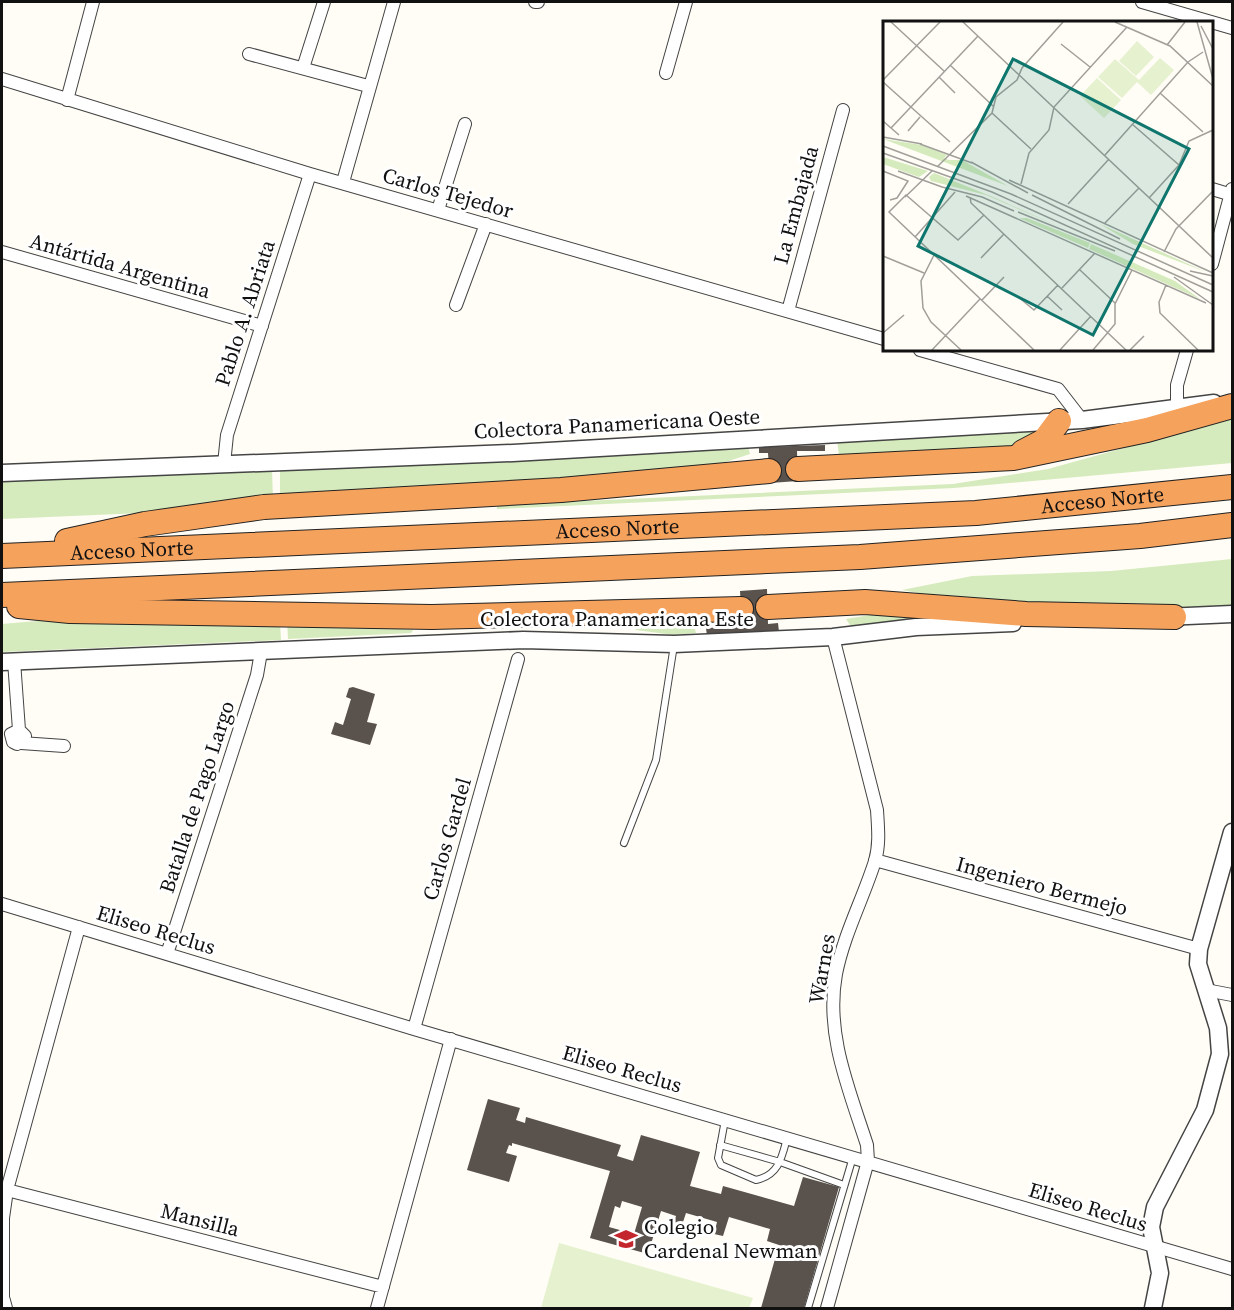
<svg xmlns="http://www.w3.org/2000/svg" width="1234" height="1310" viewBox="0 0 1234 1310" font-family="'Source Serif 4',serif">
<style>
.green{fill:#d5ebbd}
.pitch{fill:#e6f2cf}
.building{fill:#5a524d;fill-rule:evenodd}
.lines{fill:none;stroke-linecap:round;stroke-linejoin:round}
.service-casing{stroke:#444;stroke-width:8}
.minor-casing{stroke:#444;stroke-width:14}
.tertiary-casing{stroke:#444;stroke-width:19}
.motorway-casing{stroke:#222;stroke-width:26}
.service{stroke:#fff;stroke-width:6}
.minor{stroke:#fff;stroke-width:12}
.tertiary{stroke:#fff;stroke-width:16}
.motorway{stroke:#f5a25d;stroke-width:24}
.labels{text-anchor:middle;stroke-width:6;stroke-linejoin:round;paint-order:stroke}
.street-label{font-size:21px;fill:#111;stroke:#fff}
.poi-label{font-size:21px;fill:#111;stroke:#fff;text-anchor:start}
.inset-road{fill:none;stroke:#a09f9a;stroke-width:1.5}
.view{fill:#0f766e;fill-opacity:0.15;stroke:#0f766e;stroke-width:3}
.inset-edge{fill:none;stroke:#111;stroke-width:3}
</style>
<rect width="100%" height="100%" fill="#fffdf5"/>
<path class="green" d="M1232,418V463L954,488L497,509V505L953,484L1048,469Z
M1045,431L1029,444L1000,450L839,456L837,440Z
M748,446L750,454L704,469L280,503V468Z
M272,468L273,501L165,512L2,519V481Z
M1232,559V607L1199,609L982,605L902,590L972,576L1111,571Z
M870,615L945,618L854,631L846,619Z
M287,620L413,630L411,633L288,639Z
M37,621L160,624L280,622L281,640L2,652V624Z
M693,622L696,633L674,635L636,630L633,624Z"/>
<path class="pitch" d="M559,1243L753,1298L749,1308H541Z"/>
<path class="building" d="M825,445V451H797L798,481L770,483L768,453H759V447Z
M767,589L768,624L778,623L779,632L707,636L706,628L742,626L740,591Z
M353,687L375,694L367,722L377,724L370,745L331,734L335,722L343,725L351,699L346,697L349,688Z
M488,1099L520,1108L516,1120L525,1123L526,1117L621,1145L617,1156L633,1161L641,1135L700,1152L690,1186L721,1194L723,1186L794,1206L803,1177L839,1187L804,1308H761L779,1245L767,1241L770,1229L729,1217L723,1236L714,1234L717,1222L686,1213L682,1225L674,1222L676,1216L661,1211L648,1254L590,1238L610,1171L512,1143V1146L509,1145L506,1153L517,1156L509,1182L467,1170ZM622,1201L642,1207L634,1234L609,1227L615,1206L620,1208Z"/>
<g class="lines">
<g class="service-casing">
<path id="service" d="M624,843L656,760L674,645
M725,1120L718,1158L721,1165L756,1180C779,1175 782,1157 787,1138
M720,1145L780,1162L844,1185
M808,1308L853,1157"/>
</g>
<g class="minor-casing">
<path id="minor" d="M535,2H538
M1142,2L1232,28
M249,54L368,86
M303,68L324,2
M666,73L686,2
M2,79L310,174L884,339
M67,100L93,2
M343,182L394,2
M1212,189L1232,195
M438,210L465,124
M2,252L262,326
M1212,264L1232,189
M456,305L486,224
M788,311L843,110
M920,350L1058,389L1082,420
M1177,407V385L1187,350
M224,464L227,435L310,174
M14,661L19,730L25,736L24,740L17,744L13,742L11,734L19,730
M21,743L64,746
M875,860L1199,949
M2,904L414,1029L1232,1269
M167,954L257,675L261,652
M1206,990L1232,995
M414,1029L518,659
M7,1190L383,1287
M6,1308L3,1297V1218L7,1190L79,927
M377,1308L451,1039
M827,1308L868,1161L867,1145C849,1089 825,1034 836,974C844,934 863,899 875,861C880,844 878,827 877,810L833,637"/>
</g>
<g class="tertiary-casing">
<path id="tertiary" d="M2,473L513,453L1082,420L1214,403
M1165,617L1232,614
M2,662L523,640L674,644L833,637L916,627L1013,623
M1153,1308L1160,1273L1151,1227L1155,1207L1205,1110L1220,1054L1218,1028L1198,964L1199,949L1232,832"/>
</g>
<g class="motorway-casing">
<g id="motorway">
<path d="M1023,452L1044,441L1059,421"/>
<path d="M798,469L1013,458L1147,430L1232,406"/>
<path d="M67,541L145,524L264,507L561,490L769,471"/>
<path id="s1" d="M2,556L976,513L1232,487"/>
<path d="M2,595L860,557L1140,536L1232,525"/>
<path d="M19,606L70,611L432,617L741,609"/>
<path d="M768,607L865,602L1026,614L1174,617"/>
</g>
</g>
<use href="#service" class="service"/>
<use href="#minor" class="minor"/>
<use href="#tertiary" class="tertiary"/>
<use href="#motorway" class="motorway"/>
</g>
<defs>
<g id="school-bare" transform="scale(1.8)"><path d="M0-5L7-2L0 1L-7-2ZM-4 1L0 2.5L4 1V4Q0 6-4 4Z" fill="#c4262e" stroke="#fff" stroke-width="2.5" paint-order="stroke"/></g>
</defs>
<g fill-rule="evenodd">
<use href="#school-bare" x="626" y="1239"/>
</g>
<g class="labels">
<g class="street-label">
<text transform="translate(448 193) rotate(16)" y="7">Carlos Tejedor</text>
<text transform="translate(796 205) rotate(-75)" y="7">La Embajada</text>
<text transform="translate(120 266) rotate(16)" y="7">Antártida Argentina</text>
<text transform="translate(245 313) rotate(-72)" y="7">Pablo A. Abriata</text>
<text transform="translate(617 424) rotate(-3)" y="7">Colectora Panamericana Oeste</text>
<text dy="7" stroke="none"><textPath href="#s1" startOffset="1102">Acceso Norte</textPath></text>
<text dy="7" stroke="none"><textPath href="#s1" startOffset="616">Acceso Norte</textPath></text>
<text dy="7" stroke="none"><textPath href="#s1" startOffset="130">Acceso Norte</textPath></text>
<text x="617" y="626">Colectora Panamericana Este</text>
<text transform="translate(197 797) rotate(-72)" y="7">Batalla de Pago Largo</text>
<text transform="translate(447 839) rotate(-74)" y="7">Carlos Gardel</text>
<text transform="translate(1042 886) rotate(15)" y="7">Ingeniero Bermejo</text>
<text transform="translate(156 930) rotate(17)" y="7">Eliseo Reclus</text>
<text transform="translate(822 969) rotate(-80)" y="7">Warnes</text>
<text transform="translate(622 1069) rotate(16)" y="7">Eliseo Reclus</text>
<text transform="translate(1088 1207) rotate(17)" y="7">Eliseo Reclus</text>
<text transform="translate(200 1220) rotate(14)" y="7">Mansilla</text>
</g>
<g class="poi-label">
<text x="644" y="1234">Colegio<tspan x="644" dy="24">Cardenal Newman</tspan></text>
</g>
</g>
<g transform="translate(883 21)">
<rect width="330" height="330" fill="#fffdf5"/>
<path d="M0,118L39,124L64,134L61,137L66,139H79L125,165ZM0,136L45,150L36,156L0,143ZM51,152L110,176L177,206L103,174L48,160L46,156ZM136,197H144L207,222L205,227ZM217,203L323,251L250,223ZM208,223L292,260L317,278L206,228Z" fill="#d5ebbd"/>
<path d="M254,20L271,36L253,55L236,40ZM277,37L291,49L268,74L254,61L239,77L215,56L232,38L256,59ZM214,57L238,79L221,97L197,75Z" fill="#e6f2cf"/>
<path class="inset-road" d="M8,1L61,50M80,1L330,237M232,1L287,25L330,65M314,1L330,58M318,5L330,28M178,23L207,46M284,24L302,1M67,44L111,86M56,56L72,72M0,59L57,1M0,61L67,121M277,72L320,111M109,92L148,128M0,100L16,114M249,103L296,144M8,107L95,15M25,110L37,96M0,116L39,123M37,123L89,142M0,125L128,173L330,264M0,132L109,171L330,271M222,134L305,41L320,31M88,141L145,172M55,145L109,92L113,76L134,59L139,47L180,1M0,150L25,160L14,177L7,179M15,150L59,166M126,159L330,252M138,163L146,132L166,109L171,86L244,6M59,166L99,176L131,190M149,174L237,218M83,175L323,282M22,176L49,150M87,176L88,182L243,329M266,177L296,144L306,120L330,109M185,183L226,138M135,191L232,230M101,194L75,219L23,174L6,191L151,329M221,203L256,167M32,216L72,171M281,231L293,208L330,170M51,234L38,260L40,287L48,301L78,329M0,235L41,252M98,237L121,213M197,249L232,282M307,250L330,255M291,256L330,284M283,264L276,281L277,292L315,329M179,267L212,232M134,275L151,289L175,264M164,275L179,289M99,279L121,256M0,312L21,294M49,329L97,278M177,329L208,295M210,329L232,303V283L249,249M247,329L261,315"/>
<path class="view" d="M130,38L306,128L210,314L35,225Z"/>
<rect width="330" height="330" class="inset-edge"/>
</g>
<rect width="1234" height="1310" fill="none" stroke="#111111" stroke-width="6"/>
</svg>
